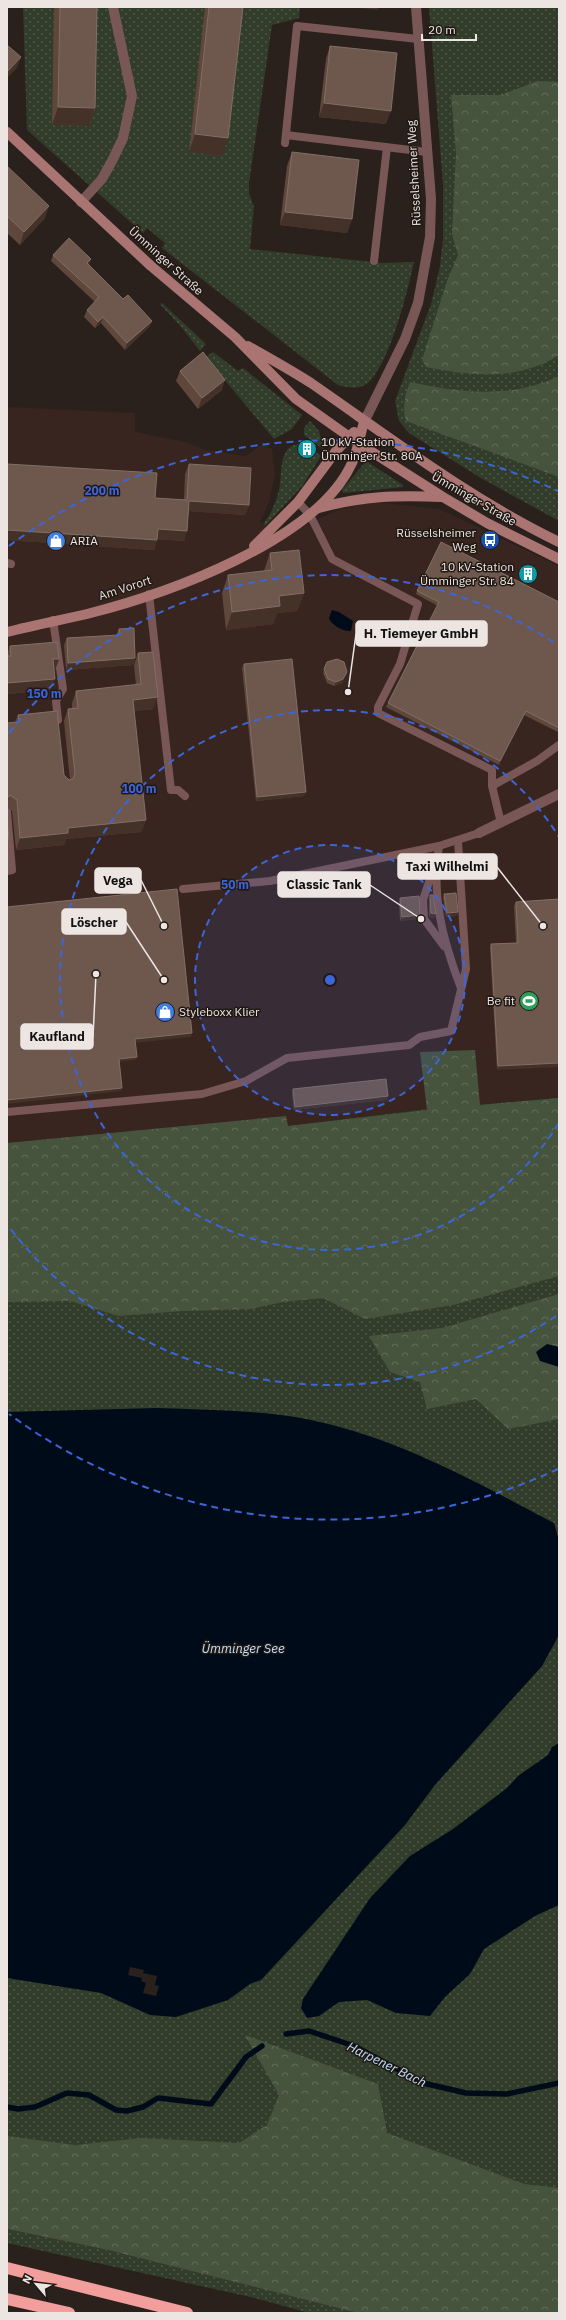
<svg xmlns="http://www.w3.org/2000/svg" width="566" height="2320" viewBox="0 0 566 2320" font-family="'IBM Plex Sans',sans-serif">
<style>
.industrial{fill:#382520}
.grass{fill:url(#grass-dots)}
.forest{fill:url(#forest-crowns)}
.water{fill:#000b19}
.pier{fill:#2b211c}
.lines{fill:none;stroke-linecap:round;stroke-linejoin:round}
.stream{stroke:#000b19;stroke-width:5.5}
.lane{stroke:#795756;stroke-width:8}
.street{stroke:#795756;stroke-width:10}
.secondary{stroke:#aa7473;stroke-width:10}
.highway{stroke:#f19e9d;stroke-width:12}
.wall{fill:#5f473c}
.shaded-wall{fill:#443127}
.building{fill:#6e584d;stroke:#826e65}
.ring{fill:none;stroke:#3c65da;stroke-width:2;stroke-dasharray:7 5}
.labels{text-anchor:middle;stroke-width:3;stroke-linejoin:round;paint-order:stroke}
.street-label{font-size:12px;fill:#ece5e2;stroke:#211813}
.poi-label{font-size:12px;fill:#ece5e2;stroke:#211813;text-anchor:start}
.water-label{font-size:13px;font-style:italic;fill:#bce0fe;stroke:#211813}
.centre{fill:#3c65da;stroke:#211813;stroke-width:2}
.ring-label{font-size:12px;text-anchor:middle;font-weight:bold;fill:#3c65da;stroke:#211813;stroke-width:3;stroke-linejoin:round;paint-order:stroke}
.leader{fill:none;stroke:#ece5e2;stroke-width:1.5}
.callout-dot{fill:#ece5e2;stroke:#211813;stroke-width:1.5}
.callout{fill:#ece5e2;stroke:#ece5e2;stroke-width:1.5}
.callout-label{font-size:13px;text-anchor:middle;font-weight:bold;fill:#111}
</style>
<defs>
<pattern id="grass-dots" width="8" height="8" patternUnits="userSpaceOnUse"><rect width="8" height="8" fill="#313d2a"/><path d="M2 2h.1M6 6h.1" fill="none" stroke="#4f5949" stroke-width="1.8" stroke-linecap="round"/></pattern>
<pattern id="forest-crowns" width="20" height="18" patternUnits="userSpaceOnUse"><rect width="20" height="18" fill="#46543e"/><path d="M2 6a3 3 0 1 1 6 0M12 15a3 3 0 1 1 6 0" fill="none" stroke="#616c5a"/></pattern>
</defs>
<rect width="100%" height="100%" fill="#2b211c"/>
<path class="industrial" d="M7,407L135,413V432L189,443L205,450L245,456L263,444L272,449L275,474L269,502L260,522L265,526L275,545L309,523L340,509L375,502L439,509L559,566V1098L427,1109L288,1126L7,1150Z"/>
<path class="grass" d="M23,7H300L299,18L272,25L249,183V193L254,207L250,249L382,263L414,262C407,293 391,358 370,381C362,390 348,388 338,385L162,248L165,243L147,228L143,233L27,130Z
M429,7H559V521L481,478L409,433L399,421L395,401L431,304L440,266L443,239V185Z
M162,303L206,344L200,351L183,329L160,304Z
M213,352L238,371L243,368L302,415L292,429L274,439L208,360L206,357Z
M310,421L319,431L324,450L304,435V428Z
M300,444L304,445L302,449L310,454L312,449L321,456L303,485L265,526L263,524C271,515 276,502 279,490C283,475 277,445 300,444Z
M366,461L403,485V487L343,493L342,490Z
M559,1098V2311L7,2167V1150L288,1126L427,1109Z
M7,2229L108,2250L358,2313H309L255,2298L7,2243Z"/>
<path class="forest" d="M537,81L559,82V355C519,381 471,376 426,367L422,360L447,281L458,255L452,234L456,153L451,95H501Z
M559,376V477L406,421C402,408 405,394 410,382C460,393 512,399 559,376Z
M475,1050L480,1105L559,1098V1276L453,1305L365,1319L323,1298L283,1302L251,1309L182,1311L119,1316L70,1301L7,1302V1143L286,1116L288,1126L427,1110L420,1052Z
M559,1294V1419L508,1429L476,1399L427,1409L420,1382L390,1372L369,1336L442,1328Z
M245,2035L378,2084L387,2133L524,2184L559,2188V2313H358L108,2250L7,2229V2136L75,2145L142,2138L239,2143L267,2125L279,2095Z"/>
<path class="water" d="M332,610L339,612L353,621L351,631C344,632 331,625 329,618Z
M547,1344L559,1347V1367L540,1361L536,1352Z
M157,1408C208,1410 261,1410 311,1420C398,1438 476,1482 554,1523L559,1540V1635L542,1666L435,1785L405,1825L261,1980L250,1984L228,2000L176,2017L150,2015L101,1993L7,1978V1412Z
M559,1743V1905L535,1916L484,1949L470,1974L445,1997L430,2016L396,2013L367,2000L339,2002L319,2016L307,2018L301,2008L303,1999L370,1898L410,1856L453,1829L507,1788L518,1776L548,1755L552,1747Z"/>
<path class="pier" d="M130,1967L144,1970L143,1973L157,1976L155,1985L159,1986L156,1996L143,1993L146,1983L141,1981L142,1978L128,1975Z"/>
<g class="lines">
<path class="stream" d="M286,2034L309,2031L354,2046L423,2083L466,2093L507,2094L559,2083
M7,2107L18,2109L35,2107L67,2093L89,2095L116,2110L127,2111L143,2107L158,2098L211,2104L246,2057L262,2046"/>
<path class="lane" d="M286,135L427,152
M285,143L297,26L418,39
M374,261L387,147
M298,502L310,515L332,559L418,604L400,664L378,707V713L492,770V786L501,823
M7,563L11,564
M149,594L171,790H178L185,796
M53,620L63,689L56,701L58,720
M492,786L537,761L559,745
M7,812L12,870L7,871
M439,846C431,897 443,941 461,988
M435,864L423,900L424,919L444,946
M183,889L270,881L439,846L479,833
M7,1112L202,1094L246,1081L287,1058L409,1045L420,1037L451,1031L466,969L458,841"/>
<path class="street" d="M81,202L102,179L112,161L123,138L132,96L113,7
M364,422L405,339L418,303L430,237L431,199L416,7
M479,833L559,794"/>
<path class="secondary" d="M7,132L151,266L235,337L296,399L358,443L443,497L487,523L559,559
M248,346C269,358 291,370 311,383C392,439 470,499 559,542
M319,508C362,496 397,495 442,497
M254,546L298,502L336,451L354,432
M7,632C34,625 61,620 87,614C166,594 317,541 352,463C358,450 360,435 364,422"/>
<path class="highway" d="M7,2268L187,2313
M7,2299L69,2313"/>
</g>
<path class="wall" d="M54,7H97L95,108L89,126L52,125Z
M205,7H243L222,156L189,152Z
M330,46L386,124L319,117L326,59Z
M292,152L352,219L347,233L280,225L287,166Z
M7,166L45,218L20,245L7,233Z
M53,255L91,259L89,265L123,299L152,321L149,327L125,350L101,323L95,328L84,317L87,310L95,302L51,261Z
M180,371L222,390L198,409L176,381Z
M7,464L155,498L184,500L185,474L189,464L249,505L245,515L189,511L184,541L157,539L154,550L7,540Z
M270,553L304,593L297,611L277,613L273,624L226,630L222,593L228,575L264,571Z
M417,591L559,602V730L558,732L524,715L499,765L386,707L438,606L416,594Z
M119,629L135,658L133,665L66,670L64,645L67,638L116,635Z
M10,646L59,659L55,670H54L50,690L7,694V654Z
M138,653L153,709L134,711L146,820L141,832L66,839L64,845L16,850L12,811L7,807V723L15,722L18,715L64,775L70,780L64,721L68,709H72V703L76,691L136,685L134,665Z
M327,662L345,676L342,683L334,686L327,683L323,673Z
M244,664L304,796L256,801L242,668Z
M444,894L458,912L456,916L446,917L443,898Z
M430,895L435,918L429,917V899Z
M400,898L418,919L400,921L399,902Z
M559,899L497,1070L490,948L491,944L516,943L514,906L516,902Z
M293,1089L388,1096L386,1100L294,1110L292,1093Z"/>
<path class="shaded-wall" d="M350,7H379L378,10Z
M21,57L17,68L7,78V72Z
M324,103L391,111L386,124L319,117Z
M58,107L95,108L89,126L52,125Z
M195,134L228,138L222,156L189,152Z
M49,206L45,218L20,245L24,232Z
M285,212L352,219L347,233L280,225Z
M91,259L89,265L87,263Z
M103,317L101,323L95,328L98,322Z
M152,321L149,327L125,350L127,343Z
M225,380L222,390L198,409L202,398Z
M189,501L249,505L245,515L186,511Z
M158,529L187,531L184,541L154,539Z
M7,530L157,540L154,550L7,540Z
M304,593L297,611L277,613L273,624L226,630L232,612L279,596Z
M135,658L133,665L66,670L68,663Z
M53,659H59L55,670L49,671Z
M347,672L342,683L334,686L336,682Z
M55,679L50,690L7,694V683Z
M158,697L153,709L129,712L133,700Z
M526,711L499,765L500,761Z
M306,792L304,796L256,801L257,797Z
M10,795L7,804V799Z
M146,820L141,832L66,839L64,845L16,850L20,838L68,828Z
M458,912L456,916L446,917L447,913Z
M431,913L436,914L435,918L429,917Z
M420,915L418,919L400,921L402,917Z
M192,1033L191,1037L134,1043L135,1039Z
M137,1057L136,1060L118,1062L119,1059Z
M559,1063V1067L497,1070L498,1066Z
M122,1088L121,1091L7,1104V1100Z
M388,1096L386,1100L294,1110L295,1107Z"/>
<path class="building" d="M60,7H97L95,108L58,107Z
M209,7H243L228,138L195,134Z
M7,45L21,57L7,72Z
M330,46L397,53L391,111L324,103Z
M292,152L359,160L352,219L285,212Z
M7,166L49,206L24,232L7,216Z
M69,238L91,259L87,263L123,299L128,295L152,321L127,343L103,317L98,322L87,310L99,297L53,255Z
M203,352L225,380L202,398L180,371Z
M7,464L157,473L155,498L187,500L189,464L251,468L249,505L189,501L187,531L158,529L157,540L7,530Z
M441,542L559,602V728L526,711L500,761L388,703L439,602L417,591Z
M299,550L304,593L279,596L280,606L232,612L228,575L272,570L270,553Z
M134,628L135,658L68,663L67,638L119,635V629Z
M57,642L59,659H53L55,679L7,683V656H11L10,646Z
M153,652L158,697L133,700L146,820L68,828V833L20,838L17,800L10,795L7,799V723L19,722L18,715L57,711L64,775L69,780L73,779L75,774L68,709L78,708L76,691L141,684L138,653Z
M292,659L306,792L257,797L244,664Z
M337,659L344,662L347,672L343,679L336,682L328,679L324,669L327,662Z
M7,816L9,839L7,840Z
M177,889L192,1033L135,1039L137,1057L119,1059L122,1088L7,1100V907Z
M456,893L458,912L447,913L444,894Z
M430,895H433L436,914L431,913Z
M419,896L420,915L402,917L400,898Z
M559,899V1063L498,1066L491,944L518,943L516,902Z
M386,1079L388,1096L295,1107L293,1089Z"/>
<circle cx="330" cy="980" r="135" fill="#3c65da" fill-opacity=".12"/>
<g class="ring">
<circle cx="330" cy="980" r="135"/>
<path d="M559 1123A270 270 0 1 1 559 837"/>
<path d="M556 1316A405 405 0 0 1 9 1227M9 733A405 405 0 0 1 556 644"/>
<path d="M558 1469A540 540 0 0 1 9 1414M9 546A540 540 0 0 1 558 491"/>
</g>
<defs>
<g id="building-disc" transform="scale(1)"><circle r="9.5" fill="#0f9aa8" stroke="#211813"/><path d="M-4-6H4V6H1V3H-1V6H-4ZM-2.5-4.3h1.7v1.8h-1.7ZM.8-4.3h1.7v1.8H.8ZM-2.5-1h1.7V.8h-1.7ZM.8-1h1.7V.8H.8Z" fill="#fff"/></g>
<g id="bus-disc" transform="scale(1)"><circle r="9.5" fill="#1a4fb4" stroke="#211813"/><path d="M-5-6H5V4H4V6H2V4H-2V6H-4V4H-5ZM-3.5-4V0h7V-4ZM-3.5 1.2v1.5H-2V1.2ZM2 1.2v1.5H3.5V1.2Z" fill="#fff"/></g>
<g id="shop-disc" transform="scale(1)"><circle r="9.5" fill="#3f7fe0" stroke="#211813"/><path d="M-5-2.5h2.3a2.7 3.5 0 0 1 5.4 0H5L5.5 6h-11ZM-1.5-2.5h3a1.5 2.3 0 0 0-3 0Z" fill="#fff"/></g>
<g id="stadium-disc" transform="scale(1)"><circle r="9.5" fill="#2e9e5b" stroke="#211813"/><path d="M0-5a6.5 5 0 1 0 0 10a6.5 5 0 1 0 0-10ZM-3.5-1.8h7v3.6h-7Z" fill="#fff"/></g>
</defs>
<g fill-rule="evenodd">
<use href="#building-disc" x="307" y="449"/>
<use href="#bus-disc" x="490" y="540"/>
<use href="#shop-disc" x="56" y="541"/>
<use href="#building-disc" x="528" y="574"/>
<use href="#stadium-disc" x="529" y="1001"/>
<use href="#shop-disc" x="165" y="1012"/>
</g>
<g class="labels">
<g class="street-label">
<text transform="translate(414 173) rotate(-93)" y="4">Rüsselsheimer Weg</text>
<text transform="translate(166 261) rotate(42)" y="4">Ümminger Straße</text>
<text transform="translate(474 499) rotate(30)" y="4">Ümminger Straße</text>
<text transform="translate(125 588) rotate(-18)" y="4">Am Vorort</text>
</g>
<g class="poi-label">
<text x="321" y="446">10 kV-Station<tspan x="321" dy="14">Ümminger Str. 80A</tspan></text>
<text x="476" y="537" text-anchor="end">Rüsselsheimer<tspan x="476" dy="14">Weg</tspan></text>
<text x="70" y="545">ARIA</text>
<text x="514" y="571" text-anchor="end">10 kV-Station<tspan x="514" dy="14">Ümminger Str. 84</tspan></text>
<text x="515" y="1005" text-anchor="end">Be fit</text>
<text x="179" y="1016">Styleboxx Klier</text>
</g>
<g class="water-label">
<text x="243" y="1653">Ümminger See</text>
<text transform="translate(387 2064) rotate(26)" y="5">Harpener Bach</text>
</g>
</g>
<circle cx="330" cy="980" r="6" class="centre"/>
<g class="ring-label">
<text x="102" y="495">200 m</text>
<text x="44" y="698">150 m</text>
<text x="139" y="793">100 m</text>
<text x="235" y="889">50 m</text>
</g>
<path class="leader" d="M348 692L356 634M543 926L497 867M164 926L141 880M421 919L370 885M164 980L126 922M96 974L93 1037"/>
<g class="callout-dot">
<circle cx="348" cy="692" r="4"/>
<circle cx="543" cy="926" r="4"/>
<circle cx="164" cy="926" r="4"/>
<circle cx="421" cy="919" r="4"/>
<circle cx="164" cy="980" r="4"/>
<circle cx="96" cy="974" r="4"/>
</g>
<g class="callout">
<rect x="356" y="621" width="131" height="25" rx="4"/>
<rect x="398" y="854" width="99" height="25" rx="4"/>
<rect x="95" y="868" width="46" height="25" rx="4"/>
<rect x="278" y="872" width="92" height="25" rx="4"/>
<rect x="62" y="909" width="64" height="25" rx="4"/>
<rect x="21" y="1024" width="72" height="25" rx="4"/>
</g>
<g class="callout-label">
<text x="421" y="638">H. Tiemeyer GmbH</text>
<text x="447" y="871">Taxi Wilhelmi</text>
<text x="118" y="885">Vega</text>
<text x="324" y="889">Classic Tank</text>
<text x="94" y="927">Löscher</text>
<text x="57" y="1041">Kaufland</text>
</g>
<rect width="566" height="2320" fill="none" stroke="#ece5e2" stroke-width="16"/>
<g transform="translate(36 2284) rotate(298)" stroke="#211813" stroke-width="3" paint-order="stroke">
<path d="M0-3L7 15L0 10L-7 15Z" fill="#ece5e2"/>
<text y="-6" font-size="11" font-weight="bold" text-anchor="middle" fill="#ece5e2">N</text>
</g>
<path d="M422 34v6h54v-6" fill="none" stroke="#ece5e2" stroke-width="2"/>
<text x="428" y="34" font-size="12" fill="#ece5e2" stroke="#211813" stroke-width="3" paint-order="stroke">20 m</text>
</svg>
